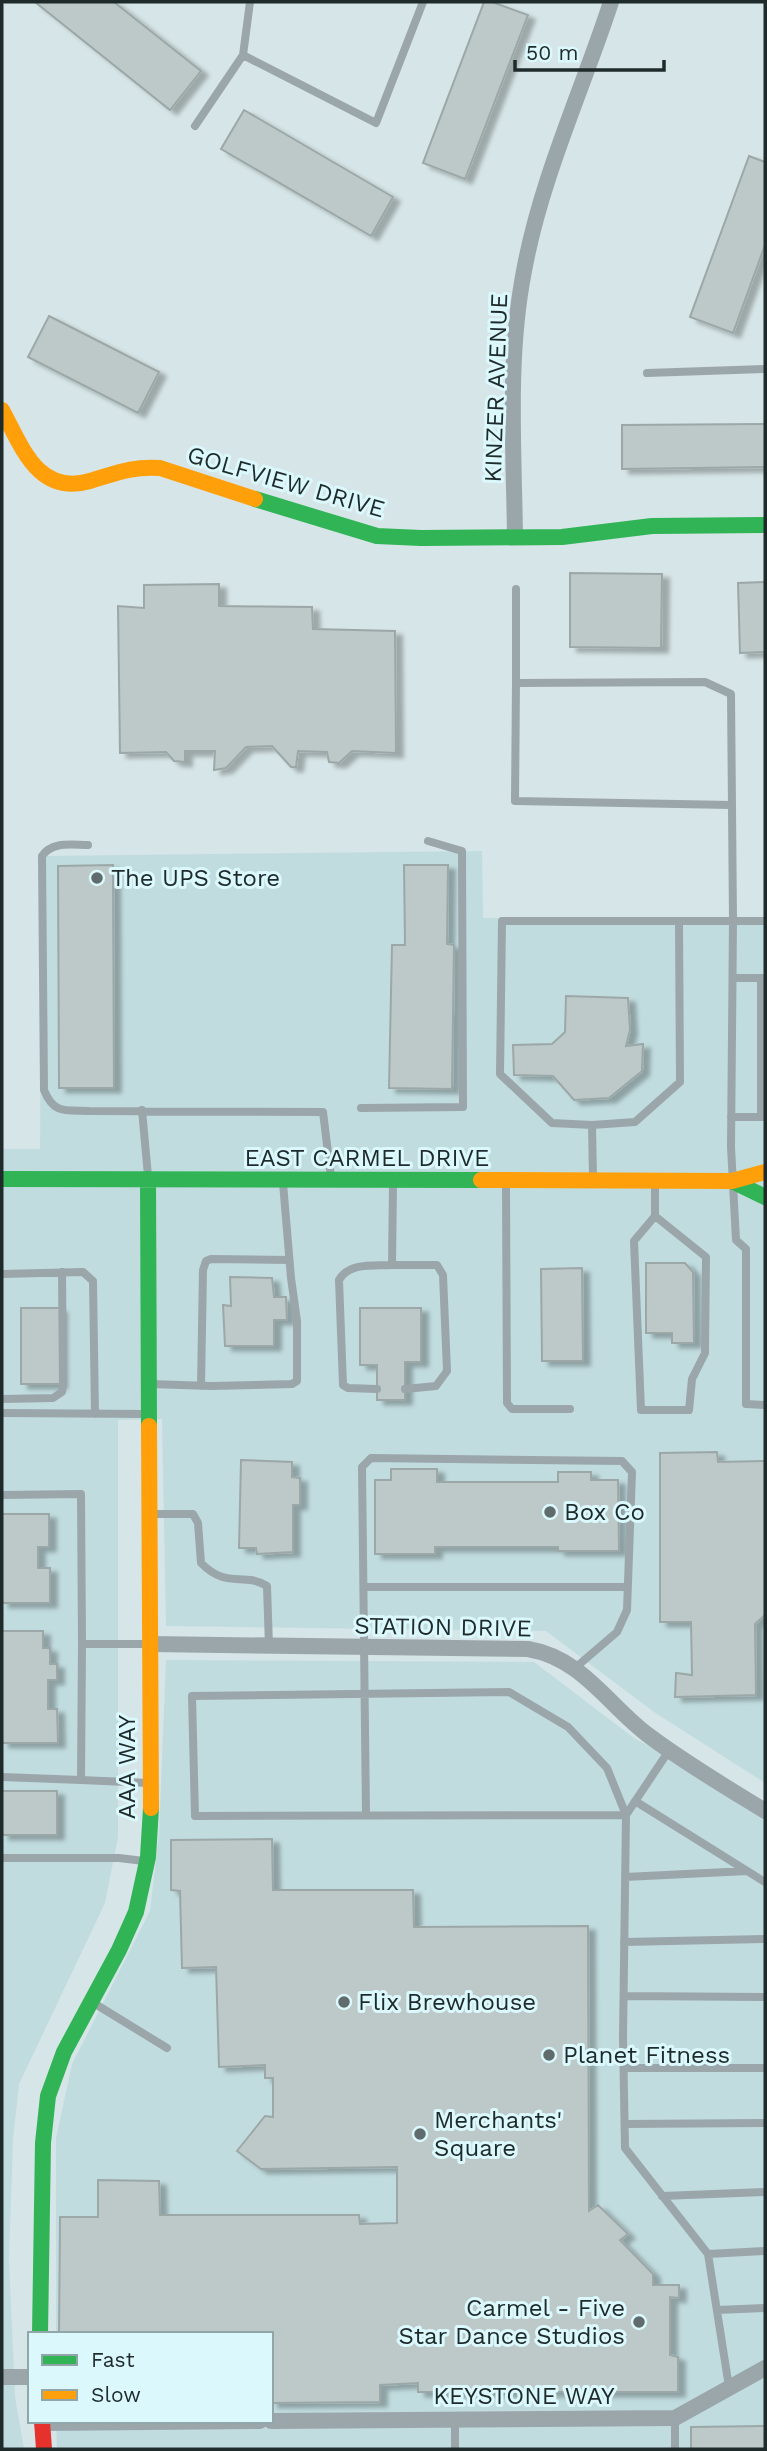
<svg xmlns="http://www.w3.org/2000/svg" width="767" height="2451" viewBox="0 0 767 2451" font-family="'Work Sans',sans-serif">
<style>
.built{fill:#c1dcdf}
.building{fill:#bdc8c8;stroke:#9ca8a8;stroke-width:2;filter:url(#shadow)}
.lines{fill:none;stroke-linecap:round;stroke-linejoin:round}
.lane{stroke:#9ba6ab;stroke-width:8}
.street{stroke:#9ba6ab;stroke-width:16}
.fast{stroke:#30b455;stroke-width:16}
.slow{stroke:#ff9f0a;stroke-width:16}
.jam{stroke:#e5322d;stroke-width:16}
.poi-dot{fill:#5f6b6d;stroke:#dbf8fc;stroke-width:2.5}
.labels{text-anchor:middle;stroke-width:6;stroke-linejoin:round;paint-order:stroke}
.street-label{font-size:24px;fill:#1f2a2b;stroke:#dbf8fc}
.poi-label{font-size:24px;fill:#1f2a2b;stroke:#dbf8fc;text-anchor:start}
</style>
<defs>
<filter id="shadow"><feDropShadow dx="7" dy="4.5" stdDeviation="2" flood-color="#0004"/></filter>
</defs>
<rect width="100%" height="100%" fill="#d6e5e7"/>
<path class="built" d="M482,851L483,918L765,921V1783L654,1712L546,1631L166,1626L162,1419L118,1420V1837L105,1903L19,2084L13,2140L9,2259L15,2397L24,2449H2V1149H40L42,856Z
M166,1660L534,1662L634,1738L765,1809V2449H57L56,2421H271V2334H56V2138L72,2064L150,1911L159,1834Z"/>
<path class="building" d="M35,2H114L201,71L170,110Z
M484,2H492L528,15L465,179L423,163Z
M244,110L393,197L371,236L221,149Z
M749,156L765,162V245L733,333L690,317Z
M49,316L159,372L138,413L28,357Z
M765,424V467L622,469V425Z
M570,573L662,574L661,648L570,647Z
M765,582V652L740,653L738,583Z
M219,584V606L312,607L313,629L395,631L396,753L352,751L339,763L329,762L327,752L298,751L296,767H291L272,746L246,747L226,768L214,770L215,751H185V762L174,761L166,752L120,753L118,606L144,608V585Z
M113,865L114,1088H59L58,866Z
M404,865H448L447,944L454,945L452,1089L389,1088L392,945H405Z
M566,996L628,998L630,1030L626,1046L643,1044L642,1071L609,1098L574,1100L553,1076L514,1075L513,1045L552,1044L565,1032Z
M646,1263H685L693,1272L694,1343H672V1333H646Z
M582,1268L583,1361H542L541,1269Z
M230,1277L272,1278L274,1297H286L287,1320H274V1346H225L223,1305L231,1306Z
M21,1308H60V1384H21Z
M360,1308H421V1362H405V1400H377V1365H360Z
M717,1452L718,1462L765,1461V1615L755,1624L756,1695L675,1697L676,1673L692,1675L691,1622H660V1453Z
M241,1460L292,1462V1477L300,1478V1505H293V1552L257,1554L256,1548H239Z
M391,1469H437V1482H558V1472H591V1480H618L619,1551H558V1547H435V1554H375V1480H391Z
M2,1514H49V1547H38V1568H50V1603H2Z
M2,1631H43V1648H50V1664H57V1680H48V1709H57L58,1743H2Z
M2,1791H57V1835H2Z
M272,1839L273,1890H413L414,1927L588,1926L589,2211L598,2205L628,2234L620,2240L653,2274V2285H679V2298L670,2297V2355L678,2357V2392H418V2383L380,2385V2402L271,2403V2334H59L60,2217H98V2180L159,2181L160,2215H359L360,2224L397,2223V2167L261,2169L237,2151L265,2116L273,2117V2078H265V2065L219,2067L216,1967L182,1968L180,1891L171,1890V1840Z
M765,2426V2449H691V2427Z"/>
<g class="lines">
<path class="lane" d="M250,2L243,55L376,123L423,2
M195,126L243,55
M647,373L765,369
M516,589V683L705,682L731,694L733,921H502L500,1074L552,1123L592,1125L593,1178
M516,683L515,801L731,805
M88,845C72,845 52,841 42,856L44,1090C54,1115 66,1110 89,1111L323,1112L331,1177
M765,921H733L731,1147L736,1240L746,1249V1404L765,1405
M733,978H765
M761,978V1117
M361,1108L463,1107L462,851L428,841
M142,1110L148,1176
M731,1117H764
M592,1125L635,1122L680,1082L679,922
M506,1184L507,1403L512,1409H570
M655,1184V1216L634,1241L641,1410H689L692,1379L705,1353L706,1257L655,1216
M392,1265H437L443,1275L447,1371L436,1386L405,1389
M2,1274L83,1272L93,1281L95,1414
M150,1384L211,1386L292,1384L297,1381V1321L291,1278L283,1183
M201,1386L203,1270L206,1261L211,1259L289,1260
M377,1389L348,1388L343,1385L339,1280C349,1262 374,1266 392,1265L393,1184
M2,1399L53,1398L62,1392L63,1384L62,1272
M2,1413L147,1414
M2,1495L81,1494L82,1644
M153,1514H193L198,1523L201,1563C228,1590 242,1571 267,1586L269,1646
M364,1587H628
M670,1749L626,1815L195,1816L192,1696L509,1692L568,1727L607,1768L626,1815L623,2038L625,2148L708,2254L729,2387
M2,1777L81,1780
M148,1783L81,1780L82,1644H150
M635,1801L765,1882
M366,1814L362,1467L371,1458L622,1461L632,1472L627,1610L617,1632L575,1668
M2,1858H119L144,1861
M625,1877L747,1871
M624,1942L765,1939
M624,1996L765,1997
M92,2002L167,2048
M624,2068H765
M625,2124L765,2123
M662,2196L765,2192
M708,2254L765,2251
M717,2310L765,2308
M675,2418V2449
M455,2420V2449"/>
<path class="street" d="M515,537C514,449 507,358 524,271C541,178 582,91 611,2
M150,1644L528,1649C582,1658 608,1705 648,1735C685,1763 726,1787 765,1811
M2,2377H30
M271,2421L675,2418L765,2368
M42,2423L260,2421"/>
<path class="fast" d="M255,499L377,536L421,538L562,537L652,526L765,525
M2,1179L481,1180
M148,1179L149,1426
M732,1181L765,1197
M40,2334L43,2143L48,2096L64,2052L119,1950L136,1912L148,1857L151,1808"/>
<path class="slow" d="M2,410C22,447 38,496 90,481C117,473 132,466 160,468L255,499
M481,1180L732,1181L765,1172
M149,1426L151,1808"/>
<path class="jam" d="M42,2421L44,2449"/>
</g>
<g class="poi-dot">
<circle cx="97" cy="878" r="7"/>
<circle cx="550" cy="1512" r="7"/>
<circle cx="344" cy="2002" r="7"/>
<circle cx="549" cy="2055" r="7"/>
<circle cx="420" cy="2134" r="7"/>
<circle cx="639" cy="2322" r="7"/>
</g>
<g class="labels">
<g class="street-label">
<text transform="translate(496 388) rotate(-88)" y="8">KINZER AVENUE</text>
<text transform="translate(286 482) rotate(16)" y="8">GOLFVIEW DRIVE</text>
<text x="367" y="1166">EAST CARMEL DRIVE</text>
<text transform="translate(443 1627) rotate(1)" y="8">STATION DRIVE</text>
<text transform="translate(127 1767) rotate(-90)" y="8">AAA WAY</text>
<text x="524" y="2404">KEYSTONE WAY</text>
</g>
<g class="poi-label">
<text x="111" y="886">The UPS Store</text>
<text x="564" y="1520">Box Co</text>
<text x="358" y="2010">Flix Brewhouse</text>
<text x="563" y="2063">Planet Fitness</text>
<text x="434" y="2128">Merchants'<tspan x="434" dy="28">Square</tspan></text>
<text x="625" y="2316" text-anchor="end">Carmel - Five<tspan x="625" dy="28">Star Dance Studios</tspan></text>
</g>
</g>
<rect width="767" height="2451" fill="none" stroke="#1f2a2b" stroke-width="7"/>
<rect x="28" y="2332" width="245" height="91" fill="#dbf8fc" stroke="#90a6a8" stroke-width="2"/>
<rect x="42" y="2355" width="35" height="10" fill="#30b455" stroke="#90a6a8" stroke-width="2"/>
<text x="91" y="2367" font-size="21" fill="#1f2a2b">Fast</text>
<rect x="42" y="2390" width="35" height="10" fill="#ff9f0a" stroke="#90a6a8" stroke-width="2"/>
<text x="91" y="2402" font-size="21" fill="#1f2a2b">Slow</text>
<path d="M515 60v10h149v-10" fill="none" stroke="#1f2a2b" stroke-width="3.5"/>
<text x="526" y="60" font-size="21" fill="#1f2a2b" stroke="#dbf8fc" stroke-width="5" paint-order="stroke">50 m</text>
</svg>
